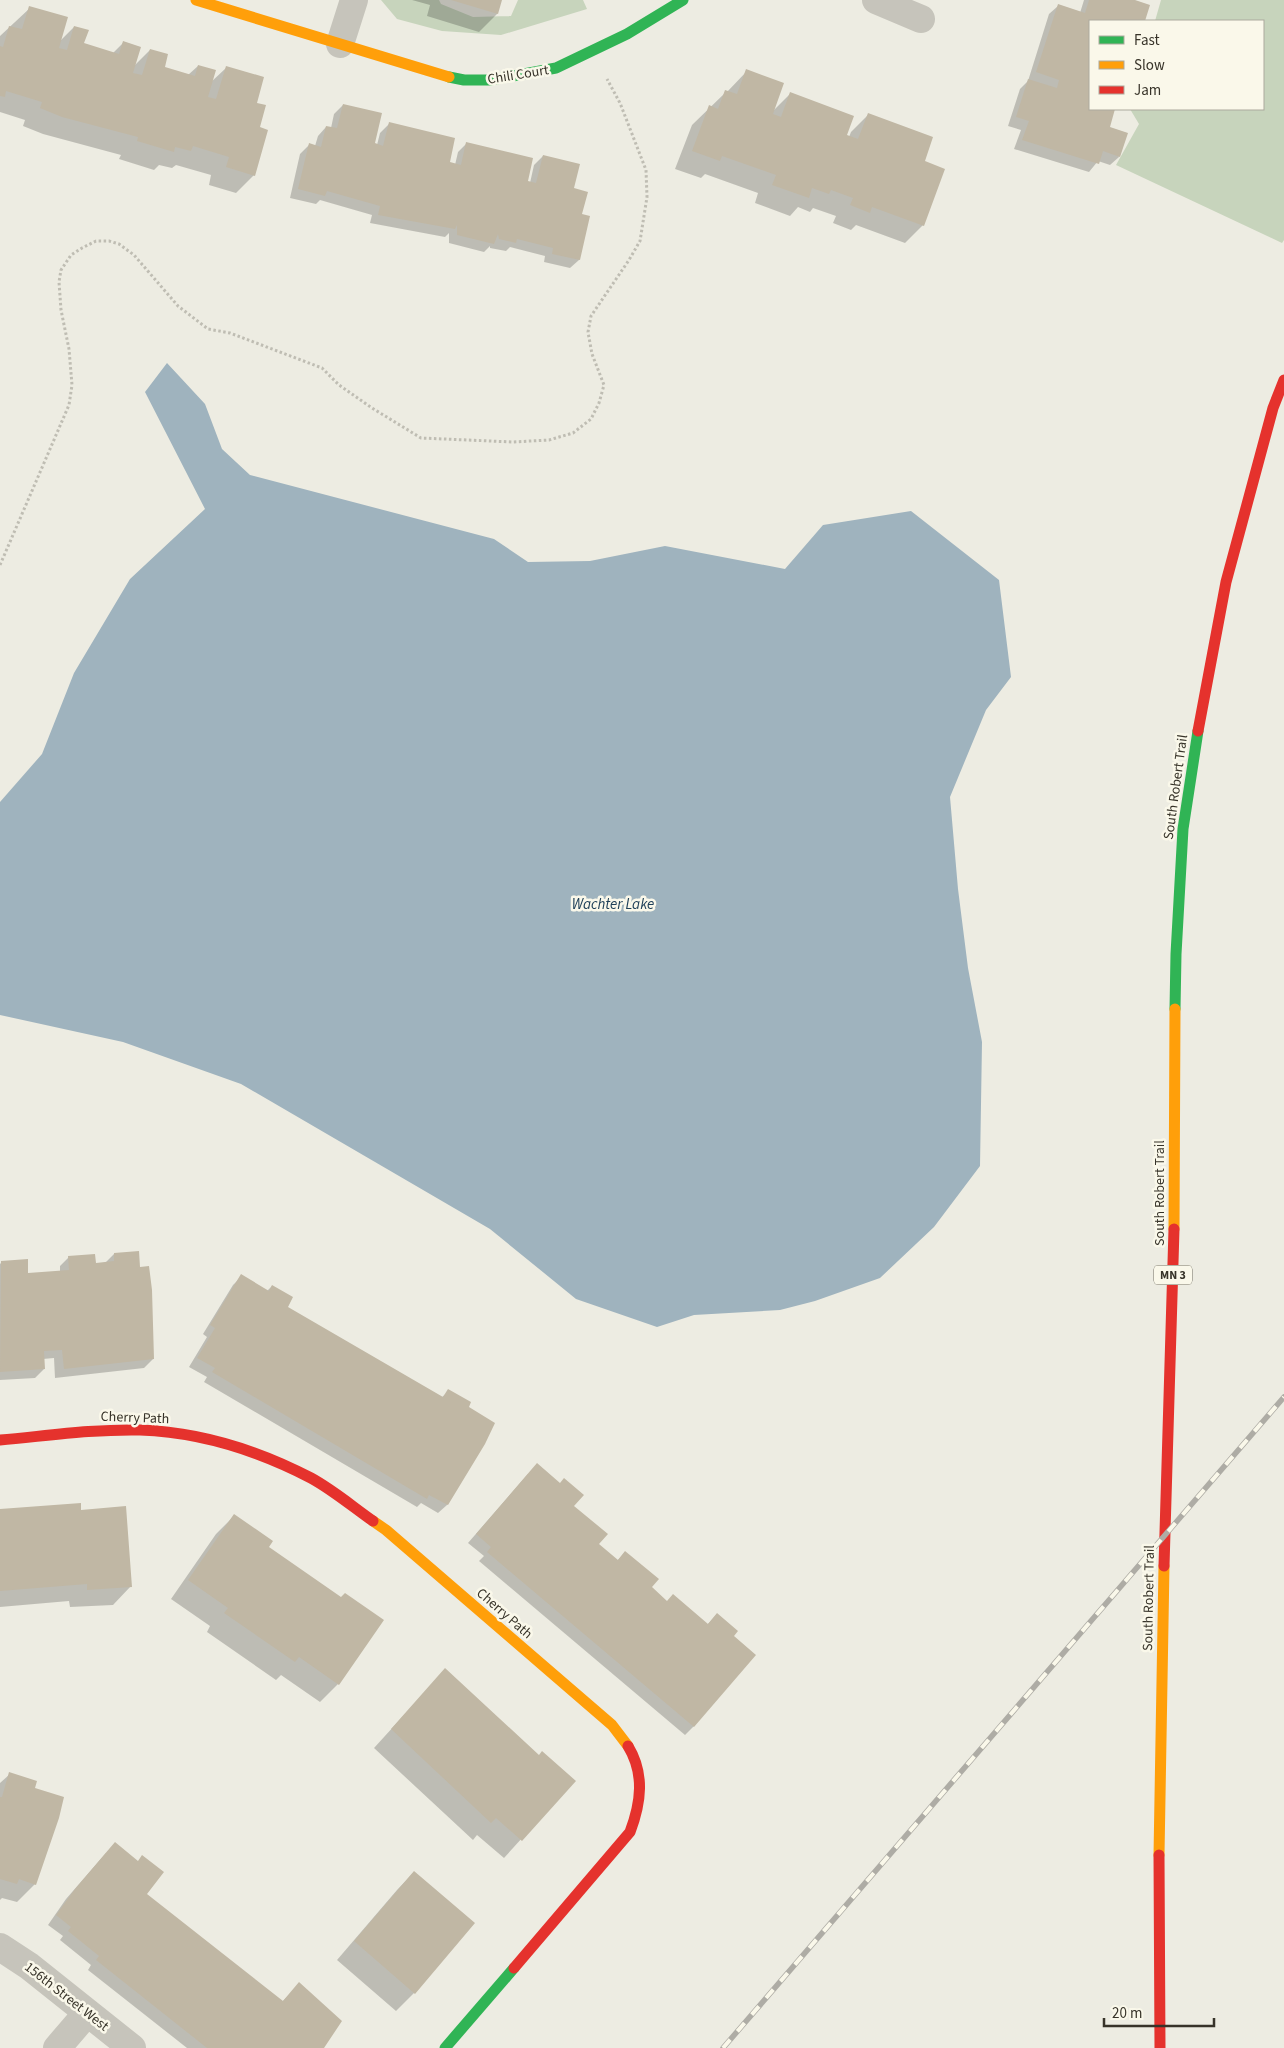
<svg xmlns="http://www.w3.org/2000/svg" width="1284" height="2048" viewBox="0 0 1284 2048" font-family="'Source Sans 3',sans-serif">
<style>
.green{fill:#c7d4bc}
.water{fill:#9fb3be}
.shadow{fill:#0003}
.building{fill:#c0b7a4}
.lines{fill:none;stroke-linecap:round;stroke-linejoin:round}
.path{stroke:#bfbdb3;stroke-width:3;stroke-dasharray:2.5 2.5;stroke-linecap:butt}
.street{stroke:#c6c4bb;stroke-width:28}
.fast{stroke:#30b455;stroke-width:11}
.slow{stroke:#ff9f0a;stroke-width:11}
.jam{stroke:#e5322d;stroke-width:11}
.rail-casing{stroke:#aeaca5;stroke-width:5.5}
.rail{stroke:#faf8ea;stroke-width:4;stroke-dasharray:11;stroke-linecap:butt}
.labels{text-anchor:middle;stroke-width:5;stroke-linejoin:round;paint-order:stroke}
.shield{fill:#faf8ea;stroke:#726e63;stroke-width:1}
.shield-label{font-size:12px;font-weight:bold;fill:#373329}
.street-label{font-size:14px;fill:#373329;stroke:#faf8ea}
.water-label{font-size:15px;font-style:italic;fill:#1f4059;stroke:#faf8ea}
</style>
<rect width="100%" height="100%" fill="#edece2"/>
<path class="green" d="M381,0H439L441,4L473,17L511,16L518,0H583L587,9L501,35L442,31L397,19Z
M1161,0H1284V240L1282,243L1116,165L1139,124L1130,109H1263V21H1155Z"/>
<path class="water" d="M167,363L205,404L222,449L250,475L494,539L528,562L590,561L665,546L785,569L823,525L911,511L999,580L1011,677L986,710L950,797L958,889L968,968L982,1042L980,1166L934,1227L880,1278L815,1301L780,1310L694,1315L657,1327L576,1299L490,1229L241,1084L123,1042L0,1015V802L42,754L74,673L130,579L205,509L145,392Z"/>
<path class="shadow" d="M412,0H501L497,14L479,32L427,16L430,5Z
M1084,0H1131L1149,6L1144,21H1090V109H1113L1109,128L1119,157L1110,165L1098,161L1089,172L1014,149L1021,130L1008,126L1020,89L1028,81L1049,14L1058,6L1080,13Z
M30,8L60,41L74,27L83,44L113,53L123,43L133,67L150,50L163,68L188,75L198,66L210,83L226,68L255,104L258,128L254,175L236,193L209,185L211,175L176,165L172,168L159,165L154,170L119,159L121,155L43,134L23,126L25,120L0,112V36Z
M747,71L772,112L790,94L849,137L851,132L869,114L923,162V225L905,243L856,225L851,230L833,223L836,216L813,208L810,212L798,207L790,216L755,203L758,193L705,174L701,178L675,169L692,125L726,92H727Z
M343,105L373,144L377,145L380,133L389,124L448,163L455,165L458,152L467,143L530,183L534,165L543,156L573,189L580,215L579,260L570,268L544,262L545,256L510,247L506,251L490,248V246L484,252L449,243V233L445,237L370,223L372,215L320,200L316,204L290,198L300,154L309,145L315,146L318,136L326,127L331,128L334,114Z
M114,1254L153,1359L144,1368L55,1378L54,1358L43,1359L44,1369L35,1378L0,1380V1264L2,1262L27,1275L60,1272V1266L69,1257L95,1264L105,1263Z
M242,1276L267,1291L272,1286L286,1307L441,1398L449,1391L467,1407L484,1443L447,1505L438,1513L421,1503L417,1507L204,1382L207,1377L189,1367L207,1337L203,1334L233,1285Z
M528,1474L573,1506L597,1544L617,1561L625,1552L650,1587L667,1602L707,1625L717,1614L732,1637L694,1726L685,1735L479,1561L484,1556L468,1543Z
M0,1510L80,1511L131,1586L113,1605L70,1607L69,1601L0,1607Z
M234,1516L267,1547L338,1684L320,1702L281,1675L276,1680L207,1632L210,1626L171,1599L216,1534Z
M445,1670L539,1757L574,1781L504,1858L477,1835L473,1840L374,1748Z
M10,1774L34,1789L35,1884L17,1902L2,1898L0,1900V1783Z
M106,1853L145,1894L282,2002L299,1984L322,2048H187L88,1970L91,1965L60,1940L63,1936L48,1925L66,1899Z
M414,1872V1993L396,2011L337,1960L397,1890Z"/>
<path class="building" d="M451,0H502L498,14Z
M1089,0H1135L1150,5L1145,21H1090V109H1115L1110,127L1128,133L1120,157L1103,151L1099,164L1022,140L1029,121L1016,117L1028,79L1057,88L1059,80L1036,72L1058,4L1085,13Z
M29,6L68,17L59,48L67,50L74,26L89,30L84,43L119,54L123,41L141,47L133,73L142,75L150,49L168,54L165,67L195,76L198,65L216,70L208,97L216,99L226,66L264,77L257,103L266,105L260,127L268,130L255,176L226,167L229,157L193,146L191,151L175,147L174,152L137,141L138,137L62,117L40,108L42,102L6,91L5,97L0,96V46L3,47L9,26L22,29Z
M746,69L784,83L773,114L781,117L790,92L854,116L847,135L858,139L868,113L933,137L925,161L945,169L924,226L872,207L870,213L850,205L853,198L831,190L829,194L812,188L809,198L772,185L776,175L722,156L720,161L692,151L709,105L718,109L725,90L737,94Z
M343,104L382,113L375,143L383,146L389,122L455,138L450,162L461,165L466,142L533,158L528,181L536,183L543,155L580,164L574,188L588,192L582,214L590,216L580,260L552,254L553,248L517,239L516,243L499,239L498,234L494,244L457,235V225L455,229L378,215L380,206L327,191L325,196L298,189L309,143L321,147L326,126L337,128Z
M139,1251L140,1267L149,1266L152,1290L154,1359L64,1369L62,1350L44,1351L45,1369L0,1372L1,1261L28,1259V1273L69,1270L68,1256L95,1254L96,1263L114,1261V1253Z
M241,1274L269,1291L272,1285L293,1297L288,1307L443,1397L448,1389L471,1402L469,1407L495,1423L485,1444L448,1505L429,1495L427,1499L212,1372L215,1368L197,1358L215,1328L210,1325Z
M537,1463L560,1483L564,1478L584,1495L574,1506L608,1534L599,1544L618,1560L625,1551L659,1579L652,1587L667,1601L673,1594L708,1624L717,1613L738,1631L734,1636L756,1655L694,1727L487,1552L491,1547L476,1534Z
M81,1503V1510L126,1506L132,1587L87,1590V1584L0,1591V1509Z
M234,1514L273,1541L269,1547L341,1597L345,1593L384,1620L339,1685L299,1657L295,1662L224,1613L228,1608L188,1580Z
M445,1668L539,1755L542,1751L576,1781L522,1841L496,1818L491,1823L391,1729Z
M9,1772L37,1781L35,1788L64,1797L59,1818L36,1885L19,1879L17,1884L0,1879V1797H2Z
M115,1842L138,1861L142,1855L164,1872L147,1894L283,2001L299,1982L342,2021L324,2048H207L96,1960L99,1956L68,1931L71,1927L56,1915L75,1889Z
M414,1871L475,1923L415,1994L354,1941Z"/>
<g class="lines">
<path class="path" d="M0,565L69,405L72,385L69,349L61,310L59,282L61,270L71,255L82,248L96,241H109L119,244L134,255L178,306L208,329L230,333L322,368L339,385L372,408L421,438L513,442L549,440L573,433L591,419L599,403L604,385L592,354L588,332L591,316L629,260L640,241L647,197L646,170L620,103L607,79"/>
<path class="street" d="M876,0L921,19
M340,44L354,0
M0,1947L29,1966L132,2048
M57,2048L87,2013"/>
<path class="fast" d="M449,77L464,80H491L556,68L627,34L683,0
M1175,1009L1176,954L1183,829L1198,731
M445,2048L514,1968"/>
<path class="slow" d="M196,0L449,77
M1174,1229L1175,1009
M373,1521L386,1530L612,1725L628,1746
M1159,1855L1164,1566"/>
<path class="jam" d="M1198,731L1226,582L1273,408L1284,380
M0,1440C46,1436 93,1429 140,1430C199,1432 259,1451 311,1478C333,1490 353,1507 373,1521
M1164,1566L1174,1229
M1159,1855L1160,2048
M514,1968L630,1832C641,1803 645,1774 628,1746"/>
<g class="rail-casing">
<path id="rail" d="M723,2048L1284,1397"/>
</g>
<use href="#rail" class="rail"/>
</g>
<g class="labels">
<rect class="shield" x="1154" y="1265.5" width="38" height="19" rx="4"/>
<g class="shield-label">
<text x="1173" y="1279">MN 3</text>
</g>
<g class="street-label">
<text transform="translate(518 74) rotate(-9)" y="5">Chili Court</text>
<text transform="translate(1175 787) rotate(-82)" y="5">South Robert Trail</text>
<text transform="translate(1159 1193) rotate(-90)" y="5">South Robert Trail</text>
<text transform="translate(135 1417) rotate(2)" y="5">Cherry Path</text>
<text transform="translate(1148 1598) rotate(-89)" y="5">South Robert Trail</text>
<text transform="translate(505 1613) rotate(41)" y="5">Cherry Path</text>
<text transform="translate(67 1996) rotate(38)" y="5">156th Street West</text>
</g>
<g class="water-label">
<text x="613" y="909">Wachter Lake</text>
</g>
</g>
<rect x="1089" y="20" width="175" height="90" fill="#faf8ea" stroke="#aca99d"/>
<rect x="1099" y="36" width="25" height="8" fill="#30b455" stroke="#aca99d"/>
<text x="1134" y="45" font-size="15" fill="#373329">Fast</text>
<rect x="1099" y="61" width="25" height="8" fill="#ff9f0a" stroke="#aca99d"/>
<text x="1134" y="70" font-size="15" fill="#373329">Slow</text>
<rect x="1099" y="86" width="25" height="8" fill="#e5322d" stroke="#aca99d"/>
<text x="1134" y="95" font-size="15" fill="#373329">Jam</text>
<path d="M1104 2018v8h110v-8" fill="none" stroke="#373329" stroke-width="2.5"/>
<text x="1112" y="2018" font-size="15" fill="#373329" stroke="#faf8ea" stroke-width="4" paint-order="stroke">20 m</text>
</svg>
